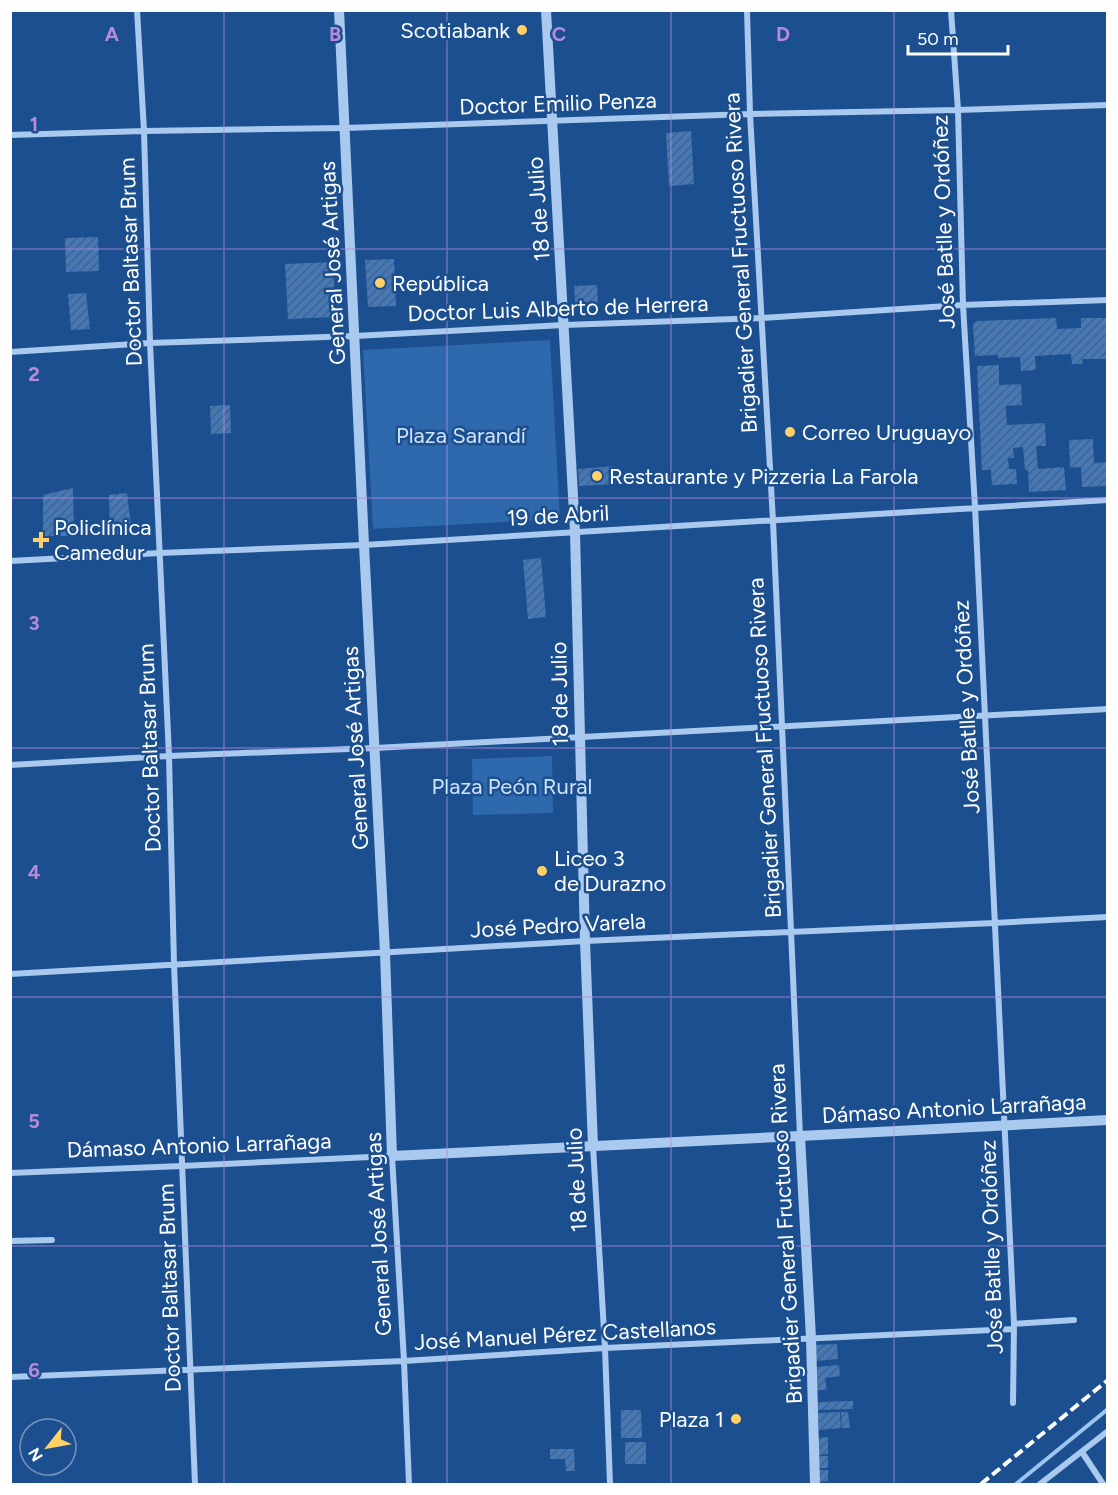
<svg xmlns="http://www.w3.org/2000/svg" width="1118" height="1495" viewBox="0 0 1118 1495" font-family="Figtree,sans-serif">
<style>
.green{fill:#2e69ad}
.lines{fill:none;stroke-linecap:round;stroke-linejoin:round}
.stream{stroke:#9cc4f0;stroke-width:4}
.building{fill:url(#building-hatch)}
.minor{stroke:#a9c9ee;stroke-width:6}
.tertiary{stroke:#a9c9ee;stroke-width:10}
.rail{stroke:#fff;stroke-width:4;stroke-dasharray:10 4.5;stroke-linecap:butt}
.grid{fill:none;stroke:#b68bdc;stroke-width:1.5;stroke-opacity:0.55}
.poi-dot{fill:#ffd166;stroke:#1b4f8f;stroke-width:2}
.labels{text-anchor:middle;stroke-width:5;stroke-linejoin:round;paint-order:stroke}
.poi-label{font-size:22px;fill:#fff;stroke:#1b4f8f;text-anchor:start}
.street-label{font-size:22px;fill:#fff;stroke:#1b4f8f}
.park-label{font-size:22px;fill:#cfe3fa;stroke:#1b4f8f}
.grid-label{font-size:20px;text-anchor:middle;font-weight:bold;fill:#b68bdc;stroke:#1b4f8f;stroke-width:5;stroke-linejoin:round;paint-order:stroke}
</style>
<defs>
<pattern id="building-hatch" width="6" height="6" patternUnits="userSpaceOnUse" patternTransform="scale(1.5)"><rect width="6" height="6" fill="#4478b7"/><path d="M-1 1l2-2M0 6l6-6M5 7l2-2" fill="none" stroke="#486282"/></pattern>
</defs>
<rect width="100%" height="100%" fill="#1b4f8f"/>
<path class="green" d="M550,340L560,519L373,529L363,350Z
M552,756L553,813L473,815L472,759Z"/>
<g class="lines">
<path class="stream" d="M1016,1484L1108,1409"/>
</g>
<path class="building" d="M691,131L694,184L669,186L666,133Z
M98,237L99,271L66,272L65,238Z
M394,259L396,306L368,307L365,260Z
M333,262L336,317L288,319L285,264Z
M597,285L598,304L576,305L575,302L574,286Z
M86,293L90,329L71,330L68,294Z
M1056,318L1057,329L1081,328V318H1108V354H1106V359H1082L1083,364H1072L1071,354L1035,356L1036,370L1021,371L1020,357L998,358V355L975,356L973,325L977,321Z
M999,365V385L1021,384L1022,405L1006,406L1007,425L1045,423L1046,446H1036L1038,469L1064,467L1066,490L1029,492L1028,470H1025L1023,447L1013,448L1014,458H1008L1009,469H1016L1017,484L992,485L991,470H982L977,366Z
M230,405L231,433L211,434L210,406Z
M1093,439L1094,463L1108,462V486L1082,487L1081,467L1070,468L1069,440Z
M615,466L616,484L579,486L578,469Z
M73,488L74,536H43V495Z
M127,493L132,534H110L109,495Z
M541,558L546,617L528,619L523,560Z
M837,1344L838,1359L816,1361L815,1345Z
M839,1365L840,1376L825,1378L827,1390H817L815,1367Z
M853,1401V1409L818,1410V1402Z
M621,1410H641L642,1438H621Z
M840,1412L841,1428L819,1430L818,1413Z
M841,1412H848L850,1428H842Z
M828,1437V1454L819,1455L818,1438Z
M625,1442H646V1464H625Z
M550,1449H574L575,1471H566L565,1459H550Z
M818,1456H828V1468H819Z
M819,1470H828V1481L819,1482Z"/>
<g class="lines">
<path class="minor" d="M137,10L144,131L150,343L169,756L174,964L195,1484
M747,10L750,114L773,521L800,1136
M951,10L958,110L963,305L975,507L1014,1324L1013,1403
M10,135L144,131L345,128L750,114L958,110L1108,105
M10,352L150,343L355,336L564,325L762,318L963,305L1108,300
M10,561L160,553L364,545L1108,500
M10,765L169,756L375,748L1108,709
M10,974L585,941L994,923L1108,917
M593,1146L605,1348L610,1484
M10,1173L182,1166L392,1156L404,1361L409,1484
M10,1241L52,1240
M1014,1324L1074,1320
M10,1377L404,1361L605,1348L1014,1329
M1082,1452L1103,1484
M1040,1484L1108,1431"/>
<path class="tertiary" d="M339,10L364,545L385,953L392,1156L800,1136L1108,1120
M546,10L575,532L585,941L593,1146
M800,1136L811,1338L815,1484"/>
<path class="rail" d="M981,1484L1108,1380"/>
</g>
<path class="grid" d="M224,10V1484M447,10V1484M671,10V1484M894,10V1484M10,249H1108M10,498H1108M10,748H1108M10,997H1108M10,1246H1108"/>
<g class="poi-dot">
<circle cx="522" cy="30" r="6"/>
<circle cx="380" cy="283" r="6"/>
<circle cx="790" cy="432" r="6"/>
<circle cx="597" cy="476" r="6"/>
<path d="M38 531h6v6h6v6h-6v6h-6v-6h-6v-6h6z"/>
<circle cx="542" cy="871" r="6"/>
<circle cx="736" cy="1419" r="6"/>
</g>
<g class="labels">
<g class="poi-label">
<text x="510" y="38" text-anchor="end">Scotiabank</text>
<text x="392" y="291">República</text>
<text x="802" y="440">Correo Uruguayo</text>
<text x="609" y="484">Restaurante y Pizzeria La Farola</text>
<text x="54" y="535">Policlínica<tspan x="54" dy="25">Camedur</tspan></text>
<text x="554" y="866">Liceo 3<tspan x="554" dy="25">de Durazno</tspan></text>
<text x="724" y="1427" text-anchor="end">Plaza 1</text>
</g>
<g class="street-label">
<text transform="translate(558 103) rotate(-2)" y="8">Doctor Emilio Penza</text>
<text transform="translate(538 209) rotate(-94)" y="8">18 de Julio</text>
<text transform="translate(943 222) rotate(-92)" y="8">José Batlle y Ordóñez</text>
<text transform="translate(130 262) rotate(-92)" y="8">Doctor Baltasar Brum</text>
<text transform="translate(332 263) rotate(-93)" y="8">General José Artigas</text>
<text transform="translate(740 263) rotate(-93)" y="8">Brigadier General Fructuoso Rivera</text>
<text transform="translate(558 308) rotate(-2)" y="8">Doctor Luis Alberto de Herrera</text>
<text transform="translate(558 515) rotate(-3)" y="8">19 de Abril</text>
<text transform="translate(559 694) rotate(-91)" y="8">18 de Julio</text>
<text transform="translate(966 707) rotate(-93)" y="8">José Batlle y Ordóñez</text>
<text transform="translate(149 748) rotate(-92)" y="8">Doctor Baltasar Brum</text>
<text transform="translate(355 748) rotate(-93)" y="8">General José Artigas</text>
<text transform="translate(764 748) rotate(-93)" y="8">Brigadier General Fructuoso Rivera</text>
<text transform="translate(558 925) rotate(-3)" y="8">José Pedro Varela</text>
<text transform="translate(954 1108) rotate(-3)" y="8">Dámaso Antonio Larrañaga</text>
<text transform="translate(199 1145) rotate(-2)" y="8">Dámaso Antonio Larrañaga</text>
<text transform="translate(576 1180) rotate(-93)" y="8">18 de Julio</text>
<text transform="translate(378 1234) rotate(-93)" y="8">General José Artigas</text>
<text transform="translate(785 1234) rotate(-93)" y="8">Brigadier General Fructuoso Rivera</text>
<text transform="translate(991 1247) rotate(-92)" y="8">José Batlle y Ordóñez</text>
<text transform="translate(169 1288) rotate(-92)" y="8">Doctor Baltasar Brum</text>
<text transform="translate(565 1334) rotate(-3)" y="8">José Manuel Pérez Castellanos</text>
</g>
<g class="park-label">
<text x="461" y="443">Plaza Sarandí</text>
<text x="512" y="794">Plaza Peón Rural</text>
</g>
</g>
<g class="grid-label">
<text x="112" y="41">A</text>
<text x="335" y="41">B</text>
<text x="559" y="41">C</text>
<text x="783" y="41">D</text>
<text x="34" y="131">1</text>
<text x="34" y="381">2</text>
<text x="34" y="630">3</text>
<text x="34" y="879">4</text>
<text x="34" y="1128">5</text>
<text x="34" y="1377">6</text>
</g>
<rect width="1118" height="1495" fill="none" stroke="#ffffff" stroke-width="24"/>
<g transform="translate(48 1447) rotate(239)"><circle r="28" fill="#1b4f8f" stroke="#7695bc" stroke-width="1.5"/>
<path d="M0-4.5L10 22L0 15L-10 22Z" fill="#ffd166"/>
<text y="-9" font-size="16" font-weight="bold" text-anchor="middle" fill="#ffffff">N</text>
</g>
<path d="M908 45v9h100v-9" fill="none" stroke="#ffffff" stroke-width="3"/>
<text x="917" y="45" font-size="18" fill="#ffffff" stroke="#1b4f8f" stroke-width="4.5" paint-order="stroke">50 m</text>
</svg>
